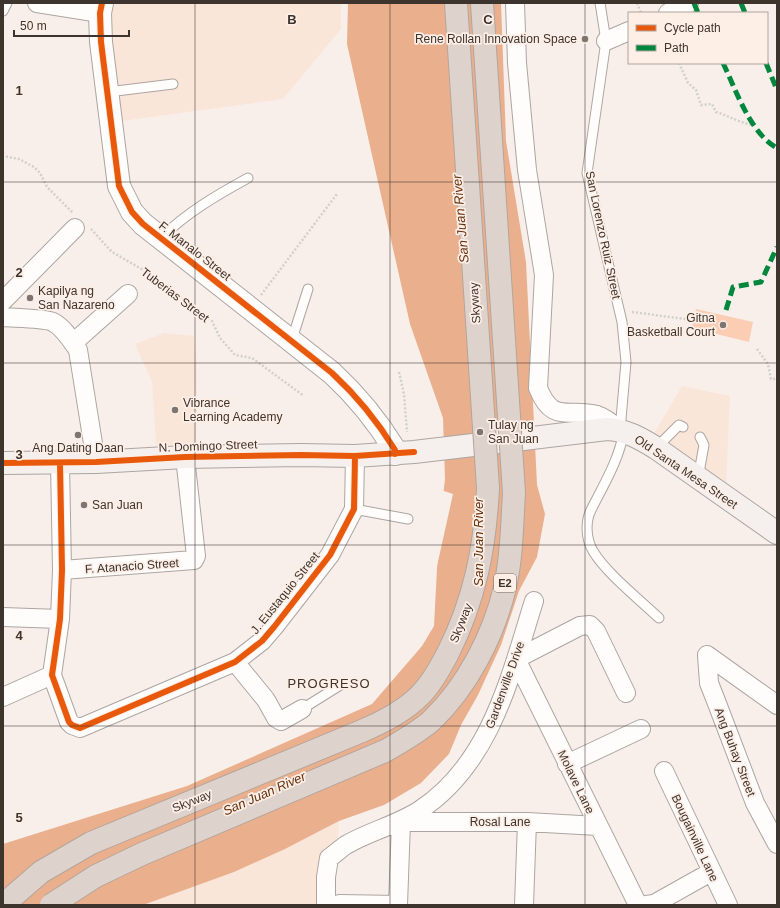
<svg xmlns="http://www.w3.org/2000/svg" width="780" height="908" viewBox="0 0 780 908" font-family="Arial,sans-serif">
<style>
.built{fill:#fae5d9}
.green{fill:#fbcdb3}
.water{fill:#eaaf8d}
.pier{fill:#f8efeb}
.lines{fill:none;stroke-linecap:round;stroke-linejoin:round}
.service-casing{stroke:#ada5a1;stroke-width:11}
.minor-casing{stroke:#ada5a1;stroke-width:20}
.tertiary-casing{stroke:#ada5a1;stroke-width:24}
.secondary-casing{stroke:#ada5a1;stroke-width:24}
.path{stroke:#d2cfcc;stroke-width:2.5;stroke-dasharray:2 2;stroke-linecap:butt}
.service{stroke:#fefdfc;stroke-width:9}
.minor{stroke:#fefdfc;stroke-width:18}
.tertiary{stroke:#fefdfc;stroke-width:22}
.secondary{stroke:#f5f0ee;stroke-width:22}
.motorway-bridge-casing{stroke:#b4a59c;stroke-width:24;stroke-linecap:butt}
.motorway-bridge{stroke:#ded3cc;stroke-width:22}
.quiet{stroke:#00873e;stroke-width:5;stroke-dasharray:10 5;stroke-linecap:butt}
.cycleway-casing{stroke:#fdeee6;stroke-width:8}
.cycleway{stroke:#e8590c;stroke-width:6}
.grid{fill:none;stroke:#3d342e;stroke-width:1;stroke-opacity:0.55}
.poi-dot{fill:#7e7570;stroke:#fdeee6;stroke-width:1.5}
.labels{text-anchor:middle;stroke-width:3.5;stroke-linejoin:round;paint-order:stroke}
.shield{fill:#fdeee6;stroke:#776c65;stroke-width:1}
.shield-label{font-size:11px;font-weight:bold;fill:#3d342e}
.poi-label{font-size:12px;fill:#3d342e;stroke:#fdeee6;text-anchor:start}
.street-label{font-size:12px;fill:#3d342e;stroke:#fdeee6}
.water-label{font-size:13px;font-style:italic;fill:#65310e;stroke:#fdeee6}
.neighbourhood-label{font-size:13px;letter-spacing:1px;fill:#3d342e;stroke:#fdeee6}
.grid-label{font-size:13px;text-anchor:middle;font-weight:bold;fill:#3d342e;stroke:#fdeee6;stroke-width:3.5;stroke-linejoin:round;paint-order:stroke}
</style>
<rect width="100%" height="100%" fill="#f8efeb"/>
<path class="built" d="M114,3H341V29L283,99L122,121L108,19Z
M164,333L194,336L197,363L196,444L156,446L152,382L135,344Z
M682,386L730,396L726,486L652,437Z
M339,821L335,905H143L234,872L285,849Z"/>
<path class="green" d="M696,309L753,322L749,342L692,328Z"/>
<path class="water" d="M348,3H501L506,141L526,262L537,485L545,514L537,557L519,591L501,645L478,695L461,725L449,754L421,783L384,805L339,821L285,849L234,872L143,905H3V844L187,786L372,704L422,646L434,626L439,530L445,479L443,418L410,324L347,44Z"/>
<path class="pier" d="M441,490L453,494L437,566H435L437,530Z"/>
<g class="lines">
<g class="service-casing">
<path id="service" d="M600,3L606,41L587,173L622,322L626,362L620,430
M3,11L7,3
M108,92L173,84
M161,238C186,213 217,195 248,178
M290,339L294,333L308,289
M624,431C619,460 604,484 591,510C585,522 586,539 593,551C606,573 640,600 659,618
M656,448L679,425L683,427
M698,478L704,445L700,437
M354,509L408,519
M302,709L342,684"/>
</g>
<g class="minor-casing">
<path id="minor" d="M37,3L100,13
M515,3L517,63L527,170L544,275L538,388C553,425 568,407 597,415C606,418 613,424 620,430
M668,13L689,3
M606,41L629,31
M3,301L75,228
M3,317C14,318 45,318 53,322C64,328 71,340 78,350L96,462
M73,343L128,294
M60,463L62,570L60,619L52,675L69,722L72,725L80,728L235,662L262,641L274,627L330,555L354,509L355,456
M62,570L194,560L196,556L185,457
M3,617L60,619
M707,655L709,683L718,706L755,803L777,844
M707,655L777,705
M235,662L266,700L276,718L281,721L302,709
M626,693L596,631L590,625L580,626L516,659L638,905
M3,697L52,675
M567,764L641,729
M664,771L728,905
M339,904L398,905
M326,905V877L329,858C335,854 340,849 346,845C370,831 397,825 420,810C491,763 510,677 534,601
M398,905L401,822H527L598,826
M524,905L527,822
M646,905L654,904L711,872"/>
</g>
<g class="tertiary-casing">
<path id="tertiary" d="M102,3L100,13L101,42L119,186L132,212L143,224L332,373C358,397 376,419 395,450V454"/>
</g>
<g class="secondary-casing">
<path id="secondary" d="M3,463L96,462L185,457L301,455L355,456L414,452L607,429C626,430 640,438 656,448L777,533"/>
</g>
<path class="path" d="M637,3L641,13
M679,63L688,83L696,90L701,105L712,104L716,112C729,116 740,123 753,125
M3,151V156L19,159L34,167L40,173L47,187L73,213
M91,229L112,252L147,272L212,321L220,338L235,355L252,358L304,396
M261,295L337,194
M632,312L685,319
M757,349L768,364L771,379H777
M399,372L404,394L407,432"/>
<use href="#service" class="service"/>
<use href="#minor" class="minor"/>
<use href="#tertiary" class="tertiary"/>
<use href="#secondary" class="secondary"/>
<g class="motorway-bridge-casing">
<path id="motorway-bridge" d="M3,905L41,872L91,843L362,731C381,723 399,714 415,700C429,688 439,670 448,653C475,599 485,548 488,488L456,3
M51,905L96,876L142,854L385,751C401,742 417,733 431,721C467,687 494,635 505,587C512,556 512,524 514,493L482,3"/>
</g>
<use href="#motorway-bridge" class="motorway-bridge"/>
<path class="quiet" d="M694,3L698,13
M741,3L745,13
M723,63C736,90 750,133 777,148
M766,63L777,90
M726,310L733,287L761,282L777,247"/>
<g class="cycleway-casing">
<path id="cycleway" d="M102,3L100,13L101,42L119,186L132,212L143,224L332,373C358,397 376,419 395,450V454
M3,463L96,462L185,457L301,455L355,456L414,452
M60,463L62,570L60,619L52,675L69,722L72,725L80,728L235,662L262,641L274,627L330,555L354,509L355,456"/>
</g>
<use href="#cycleway" class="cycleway"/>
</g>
<path class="grid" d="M195,3V905M390,3V905M585,3V905M3,182H777M3,363H777M3,545H777M3,726H777"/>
<g class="poi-dot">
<circle cx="585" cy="39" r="4"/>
<circle cx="30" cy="298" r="4"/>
<circle cx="723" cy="325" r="4"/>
<circle cx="175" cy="410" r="4"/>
<circle cx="480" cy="432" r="4"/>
<circle cx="78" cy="435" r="4"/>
<circle cx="84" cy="505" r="4"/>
</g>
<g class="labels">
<rect class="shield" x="494" y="574" width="22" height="18" rx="3"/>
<g class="shield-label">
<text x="505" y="587">E2</text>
</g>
<g class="poi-label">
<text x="577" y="43" text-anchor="end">Rene Rollan Innovation Space</text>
<text x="38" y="295">Kapilya ng<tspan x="38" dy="14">San Nazareno</tspan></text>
<text x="715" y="322" text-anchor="end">Gitna<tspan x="715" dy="14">Basketball Court</tspan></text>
<text x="183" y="407">Vibrance<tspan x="183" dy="14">Learning Academy</tspan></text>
<text x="488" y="429">Tulay ng<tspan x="488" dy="14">San Juan</tspan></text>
<text x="78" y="452" text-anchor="middle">Ang Dating Daan</text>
<text x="92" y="509">San Juan</text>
</g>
<g class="street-label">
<text transform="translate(603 235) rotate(78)" y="4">San Lorenzo Ruiz Street</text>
<text transform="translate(195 251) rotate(38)" y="4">F. Manalo Street</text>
<text transform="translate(175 295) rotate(37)" y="4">Tuberias Street</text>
<text transform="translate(475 303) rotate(-94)" y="4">Skyway</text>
<text transform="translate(208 446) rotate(-2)" y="4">N. Domingo Street</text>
<text transform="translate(686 472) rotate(34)" y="4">Old Santa Mesa Street</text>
<text transform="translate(132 566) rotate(-4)" y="4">F. Atanacio Street</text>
<text transform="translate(285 593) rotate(-51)" y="4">J. Eustaquio Street</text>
<text transform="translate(461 623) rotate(-68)" y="4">Skyway</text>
<text transform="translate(505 685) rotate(-70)" y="4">Gardenville Drive</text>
<text transform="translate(735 752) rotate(69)" y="4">Ang Buhay Street</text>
<text transform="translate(576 782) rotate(64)" y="4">Molave Lane</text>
<text transform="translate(192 801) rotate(-22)" y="4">Skyway</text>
<text x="500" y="826">Rosal Lane</text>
<text transform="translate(695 838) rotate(65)" y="4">Bougainville Lane</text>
</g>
<g class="water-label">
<text transform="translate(460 219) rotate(-95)" y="5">San Juan River</text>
<text transform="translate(478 542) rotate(-90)" y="5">San Juan River</text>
<text transform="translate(264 793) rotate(-24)" y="5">San Juan River</text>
</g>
<g class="neighbourhood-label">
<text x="329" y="688">PROGRESO</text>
</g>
</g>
<g class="grid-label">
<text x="292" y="24">B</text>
<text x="488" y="24">C</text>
<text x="19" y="95">1</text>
<text x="19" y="277">2</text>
<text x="19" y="459">3</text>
<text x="19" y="640">4</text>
<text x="19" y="822">5</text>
</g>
<rect width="780" height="908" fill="none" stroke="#3d342e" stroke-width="8"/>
<rect x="628" y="12" width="140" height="52" fill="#fdeee6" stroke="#b0a49c"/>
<rect x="636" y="25" width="20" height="6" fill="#e8590c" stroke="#b0a49c"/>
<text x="664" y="32" font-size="12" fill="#3d342e">Cycle path</text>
<rect x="636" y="45" width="20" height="6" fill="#00873e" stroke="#b0a49c"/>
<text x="664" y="52" font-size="12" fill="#3d342e">Path</text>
<path d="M14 30v6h115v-6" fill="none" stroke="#3d342e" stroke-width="2"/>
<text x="20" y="30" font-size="12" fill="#3d342e" stroke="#fdeee6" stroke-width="3" paint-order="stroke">50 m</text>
</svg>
